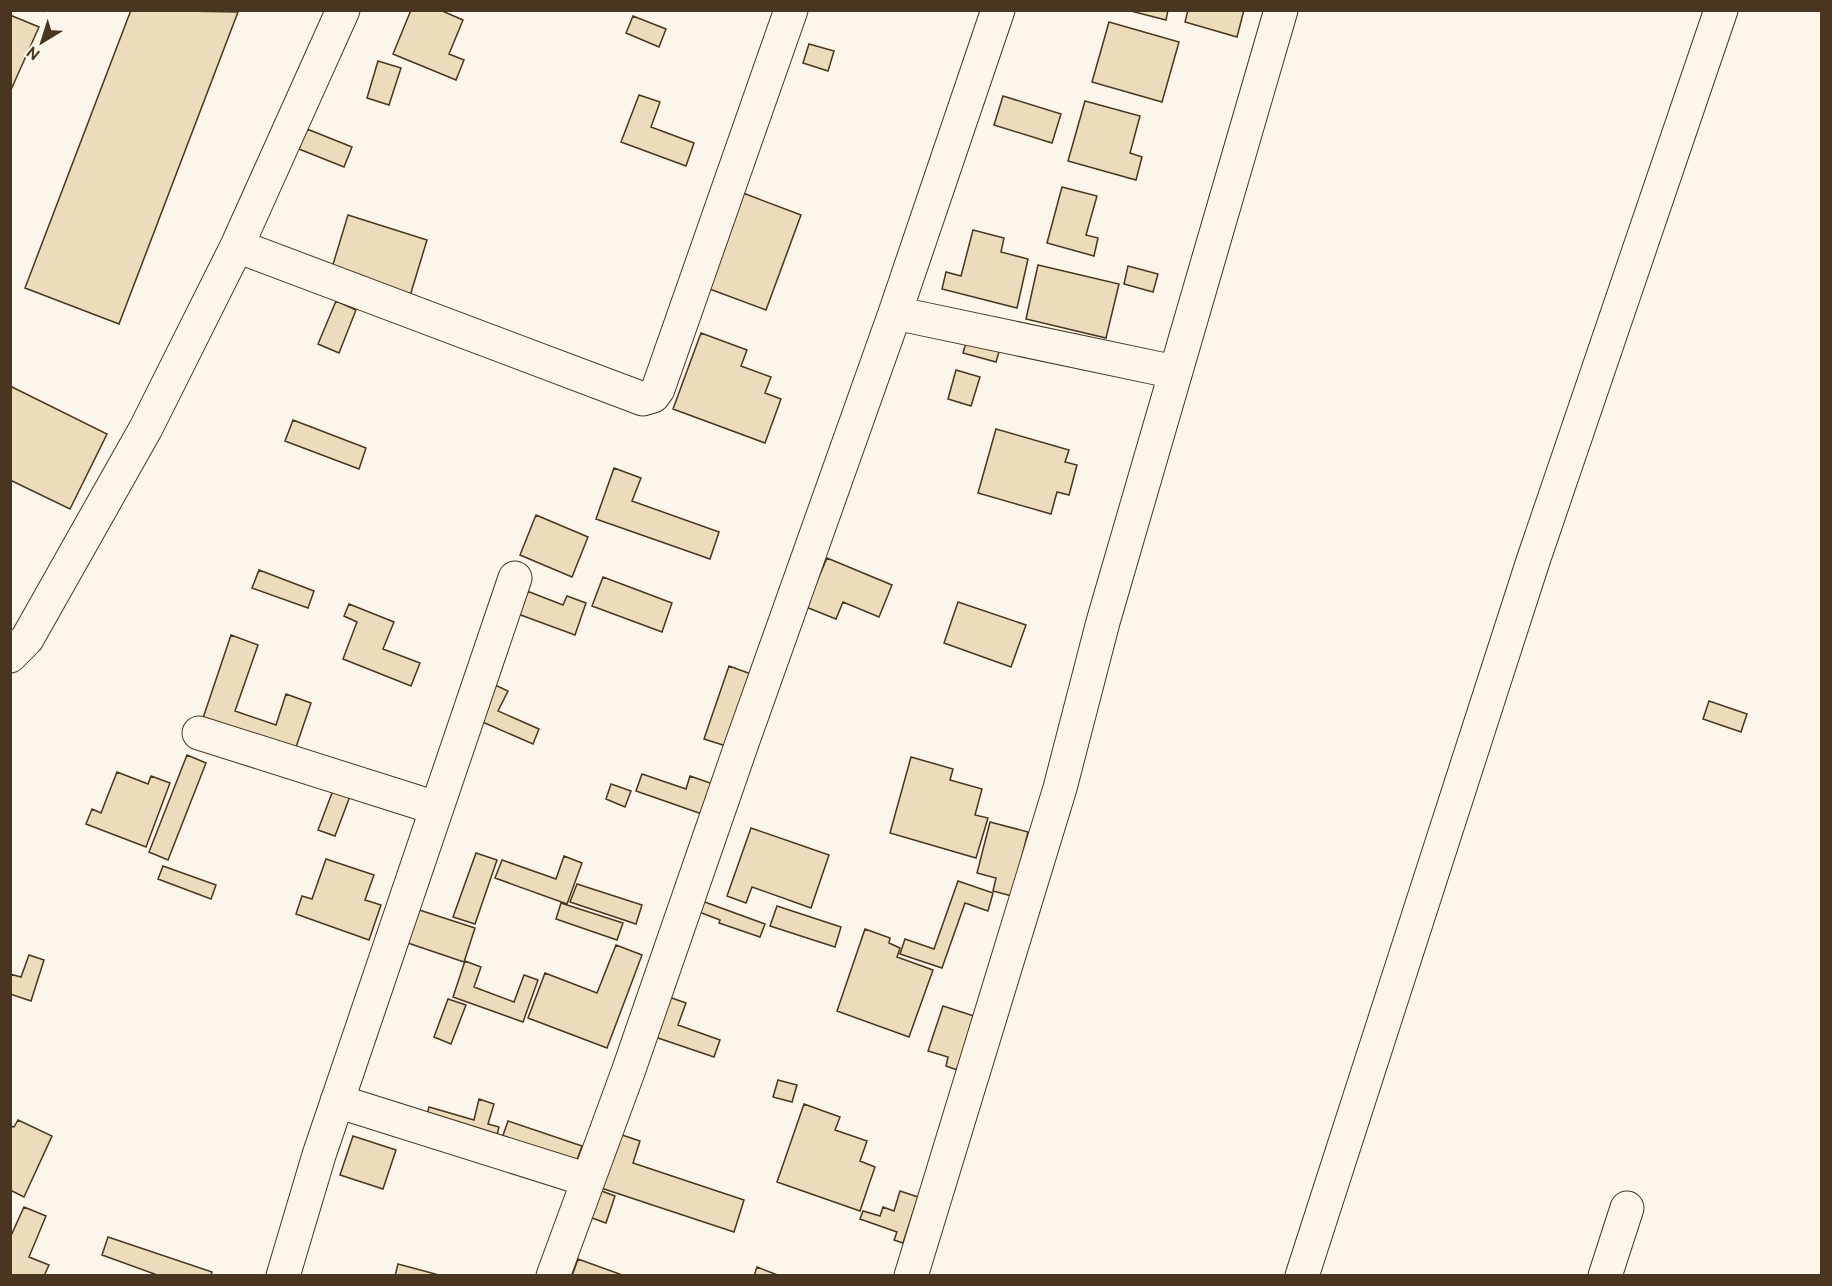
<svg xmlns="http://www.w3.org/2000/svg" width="1832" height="1286" viewBox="0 0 1832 1286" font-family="Cabin,sans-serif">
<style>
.building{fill:#ecdcbc;stroke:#4a3520;stroke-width:1.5}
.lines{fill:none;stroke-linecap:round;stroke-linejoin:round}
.minor-casing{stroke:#4a3520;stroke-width:35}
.minor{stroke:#fbf6e9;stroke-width:33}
</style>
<rect width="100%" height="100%" fill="#fbf6e9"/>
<path class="building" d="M131,10L238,12L119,324L25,288Z
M411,10H440L463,20L449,54L464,60L456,80L393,54Z
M1127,10H1168L1166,20Z
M1188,10H1244L1237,37L1185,22Z
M10,15L39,27L10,92Z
M633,16L666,29L659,47L626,33Z
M1109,22L1179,42L1162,102L1092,82Z
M809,44L834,51L828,71L803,63Z
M378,61L401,68L389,105L367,98Z
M639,95L660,102L651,127L694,143L686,166L621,142Z
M1003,96L1061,114L1052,143L994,125Z
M1085,101L1140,116L1130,153L1142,157L1136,180L1068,161Z
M307,129L352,147L344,167L299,149Z
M1062,187L1097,196L1086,235L1098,238L1094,256L1047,243Z
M743,193L801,215L766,310L707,288Z
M348,215L427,240L410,296L331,271Z
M973,230L1004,238L1001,252L1028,259L1017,308L942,289L946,272L961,276Z
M1038,265L1119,284L1106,338L1026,319Z
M1128,266L1158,274L1153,292L1124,284Z
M336,301L356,310L339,353L318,344Z
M701,333L747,350L741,366L771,377L765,393L781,399L765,443L673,409Z
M968,336L1001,345L996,362L963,353Z
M956,370L980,377L971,406L948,399Z
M10,386L107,434L70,509L10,480Z
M293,420L366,448L359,469L285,441Z
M996,429L1069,450L1065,462L1077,465L1069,495L1057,492L1051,514L978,493Z
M614,468L641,478L632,501L719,532L710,559L596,519Z
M536,515L588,537L572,577L520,555Z
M827,558L892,585L879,617L843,602L836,619L806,607Z
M259,570L314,591L308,608L252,588Z
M603,577L672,603L662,632L592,606Z
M527,591L563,605L567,596L586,603L575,635L518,614Z
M958,602L1026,625L1011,667L944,643Z
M349,604L394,622L383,649L420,663L411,686L343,659L357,622L344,616Z
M231,635L258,645L235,711L276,725L286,694L311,703L294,753L202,721Z
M729,666L751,674L726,746L704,739Z
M493,684L508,691L498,711L539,729L533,744L478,720Z
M1709,701L1747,714L1741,732L1703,719Z
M187,755L206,763L168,860L149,852Z
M911,757L953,769L950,780L982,789L975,815L988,818L976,858L890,833Z
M117,772L148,784L151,776L170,783L146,847L86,824L92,809L101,813Z
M642,774L686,789L690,776L713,784L702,814L636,791Z
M611,784L631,791L625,807L606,799Z
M335,785L352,791L335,836L318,830Z
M990,822L1028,832L1012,896L993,891L996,878L977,873Z
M751,828L829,855L811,908L752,887L746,903L727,896Z
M476,853L497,860L475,924L453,917Z
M564,856L582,863L567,904L495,878L502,860L556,879Z
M326,859L374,875L365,900L381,905L369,940L296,914L302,896L312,899Z
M163,866L216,885L211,899L158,879Z
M958,881L993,893L988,911L965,903L942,968L900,954L905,939L934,949Z
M577,884L642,905L636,924L570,902Z
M702,901L765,924L760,937L719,923L720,920L699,912Z
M561,903L623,923L617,940L556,919Z
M407,906L475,928L464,962L396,939Z
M777,906L841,927L835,947L770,926Z
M865,929L890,938L889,943L900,948L897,957L933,970L909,1037L837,1011Z
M616,945L642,955L607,1048L528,1018L545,973L597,993Z
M29,955L44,960L31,1001L10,994V974L21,977Z
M465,961L481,967L474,987L514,1002L524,975L538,980L523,1022L453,997Z
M666,996L686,1003L678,1025L720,1040L714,1057L652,1036Z
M448,999L466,1005L451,1044L434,1037Z
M943,1006L977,1017L960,1071L946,1066L948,1057L928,1051Z
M778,1080L797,1085L792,1102L773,1097Z
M479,1099L494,1104L488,1124L499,1127L495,1143L425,1123L429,1107L474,1120Z
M804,1104L840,1117L835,1130L867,1141L860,1161L875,1167L860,1211L777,1182Z
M18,1120L52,1136L24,1197L10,1190V1126L14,1127Z
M508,1121L582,1146L574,1168L500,1144Z
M616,1133L640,1141L633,1163L744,1200L734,1232L598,1187Z
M353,1136L396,1150L383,1189L340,1175Z
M599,1190L615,1196L606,1223L589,1217Z
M900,1191L918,1197L903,1243L894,1240L897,1232L860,1219L863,1211L880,1216L883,1207L894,1211Z
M24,1207L46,1216L29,1257L49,1265L44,1276H10V1238Z
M108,1237L212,1272L211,1276H160L102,1255Z
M578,1259L625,1276H572Z
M398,1264L439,1275V1276H395Z
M757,1267L780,1276H754Z"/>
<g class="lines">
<g class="minor-casing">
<path id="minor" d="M237,246L643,399L653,396L658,389L791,10
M895,313L1175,372
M10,656L27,639L146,428L237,246L343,10
M199,733L436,808
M337,1101L588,1180
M283,1276L319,1155L515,578
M553,1276L628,1072L741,746L895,313L998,10
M911,1276L1060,788L1103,622L1281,10
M1302,1276L1533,561L1721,10
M1605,1276L1627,1208"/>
</g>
<use href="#minor" class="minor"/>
</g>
<rect width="1832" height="1286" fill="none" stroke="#4a3520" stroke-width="24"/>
<g transform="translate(42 42) rotate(218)" stroke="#fbf6e9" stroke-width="4.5" paint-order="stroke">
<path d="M0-4.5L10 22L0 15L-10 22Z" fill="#4a3520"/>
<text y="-9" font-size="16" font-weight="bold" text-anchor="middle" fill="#4a3520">N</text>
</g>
</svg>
